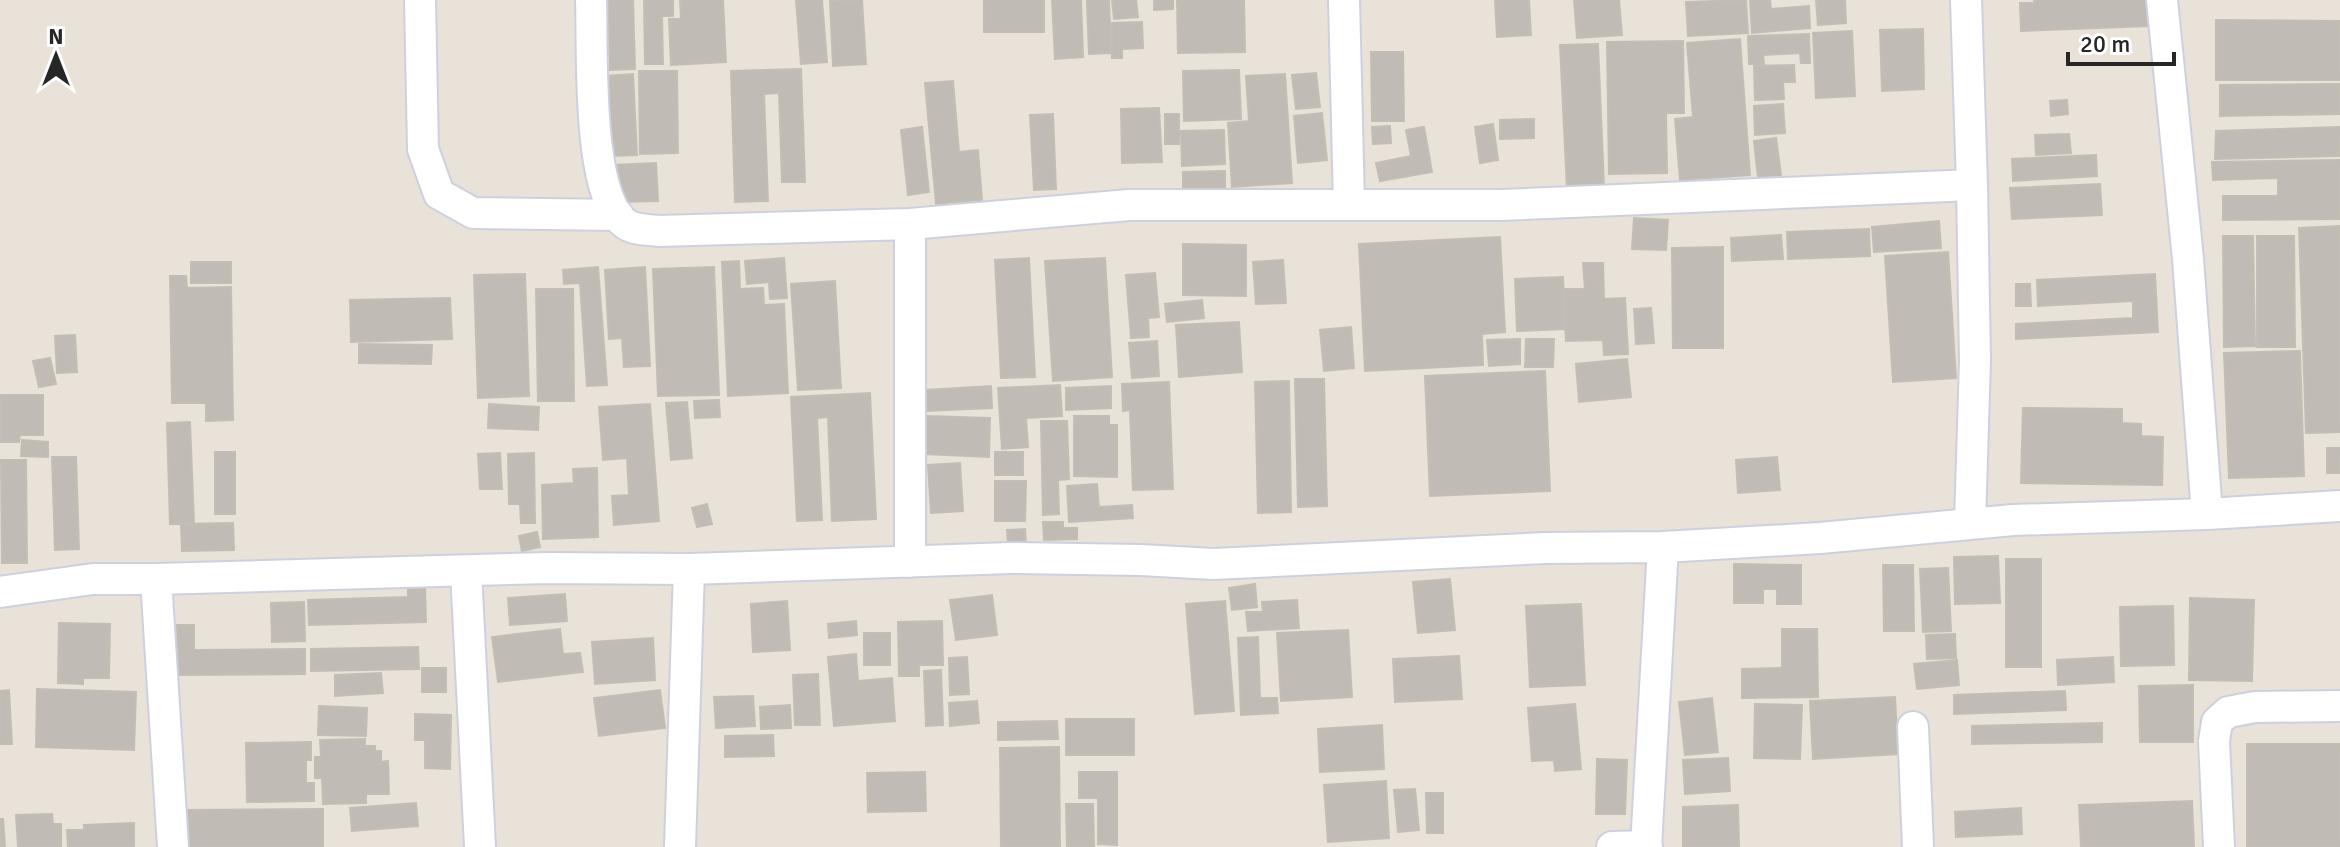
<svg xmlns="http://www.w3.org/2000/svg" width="2340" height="847" viewBox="0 0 2340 847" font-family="Signika,sans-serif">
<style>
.building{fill:#c0bcb5;stroke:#c3beb3;stroke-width:2}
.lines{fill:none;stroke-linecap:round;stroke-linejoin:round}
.street-casing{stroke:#ced0df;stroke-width:34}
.street{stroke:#fff;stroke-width:30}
</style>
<rect width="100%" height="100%" fill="#e8e2d9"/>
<path class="building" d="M608,0H633L635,69L610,70Z
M644,0H673V16H662L663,64H645Z
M680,0H723L726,62L671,65L669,19H681Z
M796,0H822L827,62L801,64Z
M862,0L866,64L833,66L830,1Z
M984,0H1044V32H984Z
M1052,0H1081L1083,57L1055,59Z
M1087,0H1109L1111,53L1089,54Z
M1112,0H1136L1138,17L1114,19Z
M1154,0H1173V9L1154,10Z
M1177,0H1244L1245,52L1178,53Z
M1495,0H1529L1531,35L1497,37Z
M1574,0H1619L1622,35L1577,38Z
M1746,0L1748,33L1688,36L1686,2Z
M1750,0H1770L1771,9L1809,6L1810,28L1752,33Z
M1816,0H1845L1846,23L1818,25Z
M2034,0H2148L2149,26L2021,31L2020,3H2034Z
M2216,20L2340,21V80H2216Z
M1142,22L1143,48L1122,49V58H1112V23Z
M1923,29L1924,89L1882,91L1880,30Z
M1852,31L1855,96L1816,98L1813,33Z
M1809,34L1810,63H1801L1800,53L1763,55L1764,64H1749L1748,36Z
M1740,39L1750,175L1680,180L1675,119L1693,117L1687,43Z
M1683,41L1684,113H1666L1667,173L1609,174L1607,42Z
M1598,44L1604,187L1567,189L1560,45Z
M1371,52H1403L1404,121H1372Z
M1794,65L1795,82H1783L1784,99L1755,100L1754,66Z
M801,69L805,182H782L779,93L764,94L768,201L735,202L731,71Z
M1239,70L1241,119L1184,121L1183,71Z
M639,71H677L678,153L640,154Z
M1316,73L1320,107L1296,109L1292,75Z
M633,74L637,155L609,156L605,76Z
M1285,74L1292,183L1232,187L1228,123L1249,121L1246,76Z
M953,81L959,152L978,150L982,200L936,204L925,83Z
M2340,84V114L2220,116V85Z
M2067,100L2068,114L2051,116L2050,101Z
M1783,104L1785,133L1755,135L1754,106Z
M1159,108L1162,162L1122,163L1121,109Z
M1322,113L1327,160L1298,163L1294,116Z
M1053,114L1056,189L1034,190L1030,115Z
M1165,114H1179V144H1165Z
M1534,119V138L1500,139V120Z
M1493,124L1498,160L1480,163L1475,127Z
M1390,126L1391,143L1373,144L1372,127Z
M922,127L929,192L908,195L901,130Z
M1424,127L1432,172L1380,181L1376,163L1411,156L1406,130Z
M2340,127V156L2215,159L2216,131Z
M1224,130L1225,164L1182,166L1181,131Z
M2069,134L2071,153L2036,155L2035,135Z
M1776,138L1781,175L1758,178L1754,141Z
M2096,155L2097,176L2013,181L2012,159Z
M2340,160V219L2223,220V196H2278V178L2213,180L2212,162Z
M656,163L658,201L614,202L613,165Z
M1225,171V189L1183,191V172Z
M2100,184L2102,215L2012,219L2010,188Z
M1634,218L1668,220L1666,250L1632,249Z
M1939,221L1941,248L1874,252L1872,227Z
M2340,226V432L2306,433L2299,228Z
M1869,229L1870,256L1788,259L1787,232Z
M1781,235L1783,259L1732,261L1731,238Z
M2223,236H2253L2255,346L2224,347Z
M2257,236H2294L2295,347H2257Z
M1500,237L1505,332L1482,334L1483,365L1365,371L1359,244Z
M1183,244L1246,245V296L1183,295Z
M1723,247V348H1673L1672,248Z
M1948,252L1956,378L1893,382L1885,256Z
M784,258L787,298L770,299L769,282L747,284L745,261Z
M1029,258L1035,377L1001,378L995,260Z
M1105,258L1112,377L1053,381L1045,261Z
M1283,260L1286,303L1256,304L1253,262Z
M739,261L740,289L763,288L764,305L784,304L788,393L728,396L722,262Z
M191,262H231V283H191Z
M1583,263H1603L1604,299L1625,298L1628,354L1604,355L1603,340L1566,341L1563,289H1585Z
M598,267L607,385L587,386L580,283L564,284L563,270Z
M645,267L650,366L624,367L622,338L609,339L605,270Z
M714,267L719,395L658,396L653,269Z
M1155,273L1159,317L1148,318L1149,337L1131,338L1126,275Z
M525,274L529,396L478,398L474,275Z
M2155,274L2158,332L2016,339V324L2133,318V301L2038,306L2037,280Z
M170,276H186L187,288L231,287L233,420L206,421V403H172Z
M1563,277L1565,329L1517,331L1515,279Z
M835,281L841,388L798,390L791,284Z
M2016,284H2030L2031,306H2016Z
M536,289H573L574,401H538Z
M450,298L452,339L351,342L350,300Z
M1202,300L1204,318L1167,322L1165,304Z
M1651,308L1654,343L1636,344L1634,309Z
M1239,322L1242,372L1179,377L1176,325Z
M1351,327L1354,368L1324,371L1320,330Z
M75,335L77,372L57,373L55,336Z
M1520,339V364L1489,366L1487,340Z
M1526,339H1554L1553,367H1525Z
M1157,341L1159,376L1132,378L1129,343Z
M359,344L432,345L431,364L359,363Z
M2300,351L2304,476L2229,478L2224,353Z
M50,358L56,384L39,387L33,361Z
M1627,359L1631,397L1579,402L1576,364Z
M1545,371L1550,491L1430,496L1425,376Z
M1295,379H1324L1327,506L1298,507Z
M1289,381L1291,512L1258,513L1255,382Z
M1169,382L1173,489L1133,490L1130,410L1123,411L1122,384Z
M1060,385L1062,416L1026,418L1028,447L1002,449L998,388Z
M991,386L992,408L927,411L926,390Z
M1111,386V408L1066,410V388Z
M870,393L876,519L832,521L828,417L817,418L822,520L797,521L791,397Z
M1,395H43V435H20L19,442H1Z
M719,400L720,417L695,418L694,401Z
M687,402L692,458L671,460L666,403Z
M489,404L539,407L538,430L488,428Z
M650,404L659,521L614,525L612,496L629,495L627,458L603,460L599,407Z
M2023,408L2122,409V423L2141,424V436L2163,437L2162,485L2021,483Z
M926,416L990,418L989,457L925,454Z
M1074,416H1109V425H1117V477L1074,476Z
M1041,421H1067L1069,479L1058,480L1059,514L1043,515Z
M190,422L194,523L170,524L167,423Z
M22,440L48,442V457L21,456Z
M2327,448H2340V473H2327Z
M215,452H235V514H215Z
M995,452H1023V475H995Z
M500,453L502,489H480L478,454Z
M534,453L535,523H521L520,504H509L508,454Z
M52,457H76L79,549L55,550Z
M1777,457L1780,490L1738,493L1736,460Z
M1,460H26L27,563H2Z
M960,463L963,511L931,513L928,465Z
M597,468L598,537L543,539L542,485L574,483L573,469Z
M995,481H1026L1025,521H995Z
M1097,484L1099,507L1132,505L1133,518L1069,522L1067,486Z
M707,504L712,524L697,527L692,508Z
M1043,522H1063V528H1077V539L1044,540Z
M233,523L234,550L182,551L181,524Z
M1025,529L1026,545L1008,546L1007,530Z
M537,532L540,547L522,551L519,536Z
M1998,556L2000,603L1955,604L1954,557Z
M2006,559H2041V667H2006Z
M1734,564L1801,565V604H1777V589H1763V603H1734Z
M1883,565H1913L1914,631H1884Z
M1948,568L1951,631L1923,632L1920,569Z
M1450,579L1455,630L1418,633L1413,582Z
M1255,584L1257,607L1232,610L1229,588Z
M425,587L426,622L309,625L308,600L408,597V588Z
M565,594L567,621L510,625L508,598Z
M992,595L997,635L956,640L950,600Z
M2190,598L2254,600L2252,681L2189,680Z
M1297,600L1299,628L1248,631L1246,612H1263L1262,602Z
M787,601L790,650L753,652L751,604Z
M1225,601L1234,711L1195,714L1186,604Z
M304,602L305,641L272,642L271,603Z
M1581,604L1585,685L1530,687L1526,606Z
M2173,606L2174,665L2121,666L2120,607Z
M856,621L857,635L829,638L828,624Z
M942,621L943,665H919V676H899L898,622Z
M59,623L110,624L109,678H83V684L58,683Z
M177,625H194V650L305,649V674L178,675Z
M560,629L563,654L580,653L583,672L498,682L492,637Z
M1782,629H1817L1818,697L1742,698V669L1782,668Z
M1348,630L1352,697L1281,701L1277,633Z
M864,633H890V665H864Z
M1955,634L1956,658L1927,659L1926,635Z
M1258,637L1260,698H1277L1278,713L1241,715L1238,638Z
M653,638L655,680L595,684L592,642Z
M418,647L419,669L311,671V649Z
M856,654L858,681L892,678L895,721L834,726L828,657Z
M1459,656L1462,699L1395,702L1393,659Z
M967,657L969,694L950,695L949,658Z
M2113,657L2114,682L2058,685L2057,660Z
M1957,660L1959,685L1917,689L1914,664Z
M422,668H446V692H422Z
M941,670L943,725L926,726L924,671Z
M381,673L383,693L335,696V675Z
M818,674L820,725H795L793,675Z
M2193,685V742H2140L2139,686Z
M37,689L136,692L134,750L36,747Z
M9,690L12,744H0V691Z
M660,690L665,728L599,736L594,698Z
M2065,691L2066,710L1954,714V695Z
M753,696L755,726L716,728L714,697Z
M1895,697L1898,754L1813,759L1810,701Z
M1712,698L1718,752L1685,755L1679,702Z
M977,701L979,723L950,726L949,703Z
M1575,704L1581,769L1555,771L1554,760L1532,761L1528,708Z
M1755,704L1802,705L1800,759L1754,758Z
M790,705L791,728L761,729L760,707Z
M319,706L367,708L366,736L318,735Z
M415,714L451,715L450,769L425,768V740H415Z
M1066,719H1134V755H1066Z
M1057,721L1058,739L998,740V722Z
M2102,723V742L1972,744V726Z
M1382,725L1384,769L1320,772L1318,729Z
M773,735L774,756L725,757V736Z
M365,739V746H375V751H381V762L388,761L389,794H366V803L323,804L322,778H315V757H321L320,740Z
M311,742V760H306V783H314V801L247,802L246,743Z
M2247,744H2340V847H2247Z
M1059,747L1060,847H1001L1000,748Z
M1728,758L1730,791L1685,794L1683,760Z
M1597,759L1627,760L1625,814H1596Z
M925,772L926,811L868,812L867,773Z
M1079,772H1117V845L1098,844V798H1079Z
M1386,781L1389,838L1328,842L1324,785Z
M1415,789L1419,830L1398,832L1394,790Z
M1426,793H1443V833H1427Z
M2192,801L2194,847H2081L2079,805Z
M416,803L418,826L352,831L350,808Z
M1066,804H1093L1094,846H1067Z
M1738,805L1739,847H1683V807Z
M2021,808L2022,834L1956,837L1955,812Z
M323,809V847H181V810Z
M52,814L53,824H61V847H18L16,815Z
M0,819H3L5,847H0Z
M134,823V847H68L67,830H84V825Z"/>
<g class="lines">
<g class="street-casing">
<path id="street" d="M420,0L423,149L439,194L473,213L618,215
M591,0C593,45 585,204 629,226C637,230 650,230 659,231L910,224L1129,205H1500L1972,185L1975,360L1970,523
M1344,0L1349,204
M1966,0L1972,185
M2162,0L2188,259L2207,514
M910,224V562
M466,571L480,847
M0,592L93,579H156
M1913,727L1918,847
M173,847L156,579L547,568L689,569L1011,558L1141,560L1213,564L1545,548L1663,547
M680,847L689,569
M1612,847L1647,846
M1646,847L1663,547L1820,538L2013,520L2207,514L2340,506
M2219,847L2214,741L2217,722L2228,712L2255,707L2340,706"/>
</g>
<use href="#street" class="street"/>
</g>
<g transform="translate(56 56)" stroke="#ffffff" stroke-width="6" paint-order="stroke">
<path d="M0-6L14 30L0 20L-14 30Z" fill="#262626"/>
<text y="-12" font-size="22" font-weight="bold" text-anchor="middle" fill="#262626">N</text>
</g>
<path d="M2068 52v12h106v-12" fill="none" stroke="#262626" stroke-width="4"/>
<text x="2080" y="52" font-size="24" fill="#262626" stroke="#ffffff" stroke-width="6" paint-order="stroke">20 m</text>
</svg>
